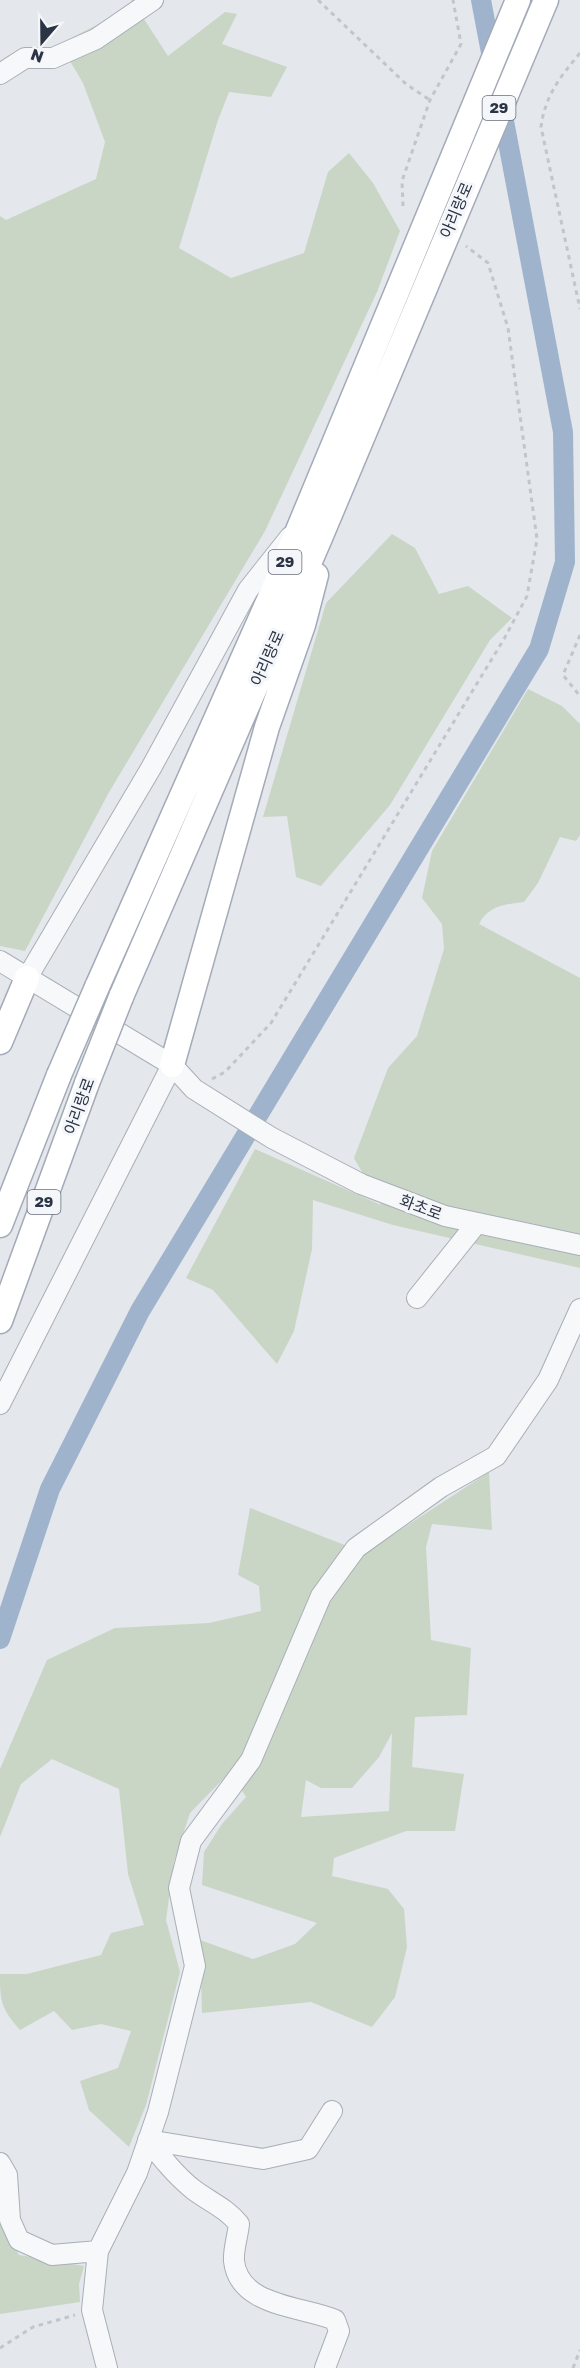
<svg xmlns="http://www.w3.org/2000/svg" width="580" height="2368" viewBox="0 0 580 2368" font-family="'Golos Text','Noto Sans KR',sans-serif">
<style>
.green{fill:#c9d6c5;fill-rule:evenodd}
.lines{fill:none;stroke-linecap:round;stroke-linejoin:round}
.canal{stroke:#9fb4cc;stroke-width:20}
.minor-casing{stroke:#a9aeb7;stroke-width:22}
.major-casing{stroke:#a3abb8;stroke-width:27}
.path{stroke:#c2c5cb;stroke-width:3;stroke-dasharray:4.5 4.5;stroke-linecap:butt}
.minor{stroke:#f7f8fa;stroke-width:20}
.major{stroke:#fff;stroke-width:24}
.major-bridge-casing{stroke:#a3abb8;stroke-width:27;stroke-linecap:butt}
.major-bridge{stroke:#fff;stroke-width:24}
.labels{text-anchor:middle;stroke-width:6;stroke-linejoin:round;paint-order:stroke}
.shield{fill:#f4f6f9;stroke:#676e7b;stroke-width:1.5}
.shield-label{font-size:15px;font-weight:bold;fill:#2b3445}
.street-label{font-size:16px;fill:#2b3445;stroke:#f4f6f9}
</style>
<rect width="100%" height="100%" fill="#e4e7ec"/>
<path class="green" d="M131,0H155L142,16L168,56L225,12L237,14L222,44L287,67L271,97L229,92L218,120L179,248L231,278L304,253L328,172L349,153L373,183L400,231L377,292L265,531L108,794L25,951L0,946V216L6,220L96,179L105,142L83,83L60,44L135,5Z
M392,534L415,548L439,594L468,586L512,618L490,640L390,805L321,886L296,877L287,816L263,817L326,603Z
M528,689L562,706L580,724V835L576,841L560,837L538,883L524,902C505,904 488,906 479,924L580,978V1268L393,1225L313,1200L312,1249L294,1331L277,1364L213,1290L186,1278L255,1149L381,1205L354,1158L388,1068L417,1036L444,949L442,924L422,898L432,851Z
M489,1472L492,1530L432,1524L426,1547L431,1640L471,1648L467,1715L415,1717L412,1767L464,1774L455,1831H406L334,1858L332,1876L388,1889L404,1909L407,1947L395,1997L372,2027L311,2002L202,2013L200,1940L253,1959L295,1944L317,1923L202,1885L204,1852L222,1824L246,1797L230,1772L190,1813L174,1861L166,1920L180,1972L146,2105L129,2147L89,2110L80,2081L118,2068L131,2031L101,2024L72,2030L54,2011L20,2030C1,2008 0,2002 0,1974H27L101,1955L111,1933L144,1925L128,1874L119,1789L52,1759L21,1784L0,1837V1769L47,1660L115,1628L209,1623L261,1611L259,1586L238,1575L250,1508L365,1553ZM392,1733L389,1811L301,1817L306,1780L321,1788H352L379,1757Z
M0,2220L19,2255L84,2266L79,2284L80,2302L0,2314Z"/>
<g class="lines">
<path class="canal" d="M0,1639L50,1489L140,1311L539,649L565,562L563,432L481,0"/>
<g class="minor-casing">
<path id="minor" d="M0,74L25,58H53L96,39L153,0
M0,961L172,1065L194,1089L272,1138L361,1184L445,1216L580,1245
M27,978L151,768L248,590L290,537
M417,1298L477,1223
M0,1404L172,1065
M148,2140C162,2158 176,2176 194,2190C210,2202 226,2208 239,2224C238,2235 233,2250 234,2261C239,2307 302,2306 335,2320L339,2331L325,2368
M148,2140L263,2159L308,2149L332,2111
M0,2163L7,2175L10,2220L19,2240L52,2255L98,2251
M107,2368L92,2310L98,2251L137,2173L158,2112L195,1966L179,1888L191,1841L251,1760L321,1596L356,1548L441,1487L496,1456L548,1380L580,1309"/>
</g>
<g class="major-casing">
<path id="major" d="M97,987L272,593L518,0
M121,997L320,538L546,0
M0,1042L27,978
M172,1065L267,727L303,625L316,575
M0,1225L59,1075
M0,1321L87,1083"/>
</g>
<path class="path" d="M318,0L406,84L430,100
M580,53C560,77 545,96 541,127L580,309
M403,206L402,181L430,100L461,44L453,0
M580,635L563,675L580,696
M212,1079L225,1072L271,1023L504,639L527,596L537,539L508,328L488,263L466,246
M0,2348L33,2327L75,2315
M573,2368L580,2350"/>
<use href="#minor" class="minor"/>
<use href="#major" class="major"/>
<g class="major-bridge-casing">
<path id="major-bridge" d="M59,1075L97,987
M87,1083L121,997"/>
</g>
<use href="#major-bridge" class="major-bridge"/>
</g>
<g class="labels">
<g class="shield">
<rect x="482.5" y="96" width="33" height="24" rx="4.5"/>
<rect x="268.5" y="550" width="33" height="24" rx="4.5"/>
<rect x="27.5" y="1190" width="33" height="24" rx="4.5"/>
</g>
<g class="shield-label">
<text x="499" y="113">29</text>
<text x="285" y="567">29</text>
<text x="44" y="1207">29</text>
</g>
<g class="street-label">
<text transform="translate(456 210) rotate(-67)" y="6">아리랑로</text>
<text transform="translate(267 658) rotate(-66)" y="6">아리랑로</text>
<text transform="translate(79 1106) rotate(-70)" y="6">아리랑로</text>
<text transform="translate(421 1207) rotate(20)" y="6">화초로</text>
</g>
</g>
<g transform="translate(42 42) rotate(200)" stroke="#f4f6f9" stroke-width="4.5" paint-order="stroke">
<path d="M0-4.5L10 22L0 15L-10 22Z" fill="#2b3445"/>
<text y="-9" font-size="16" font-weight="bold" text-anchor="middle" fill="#2b3445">N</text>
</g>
</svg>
